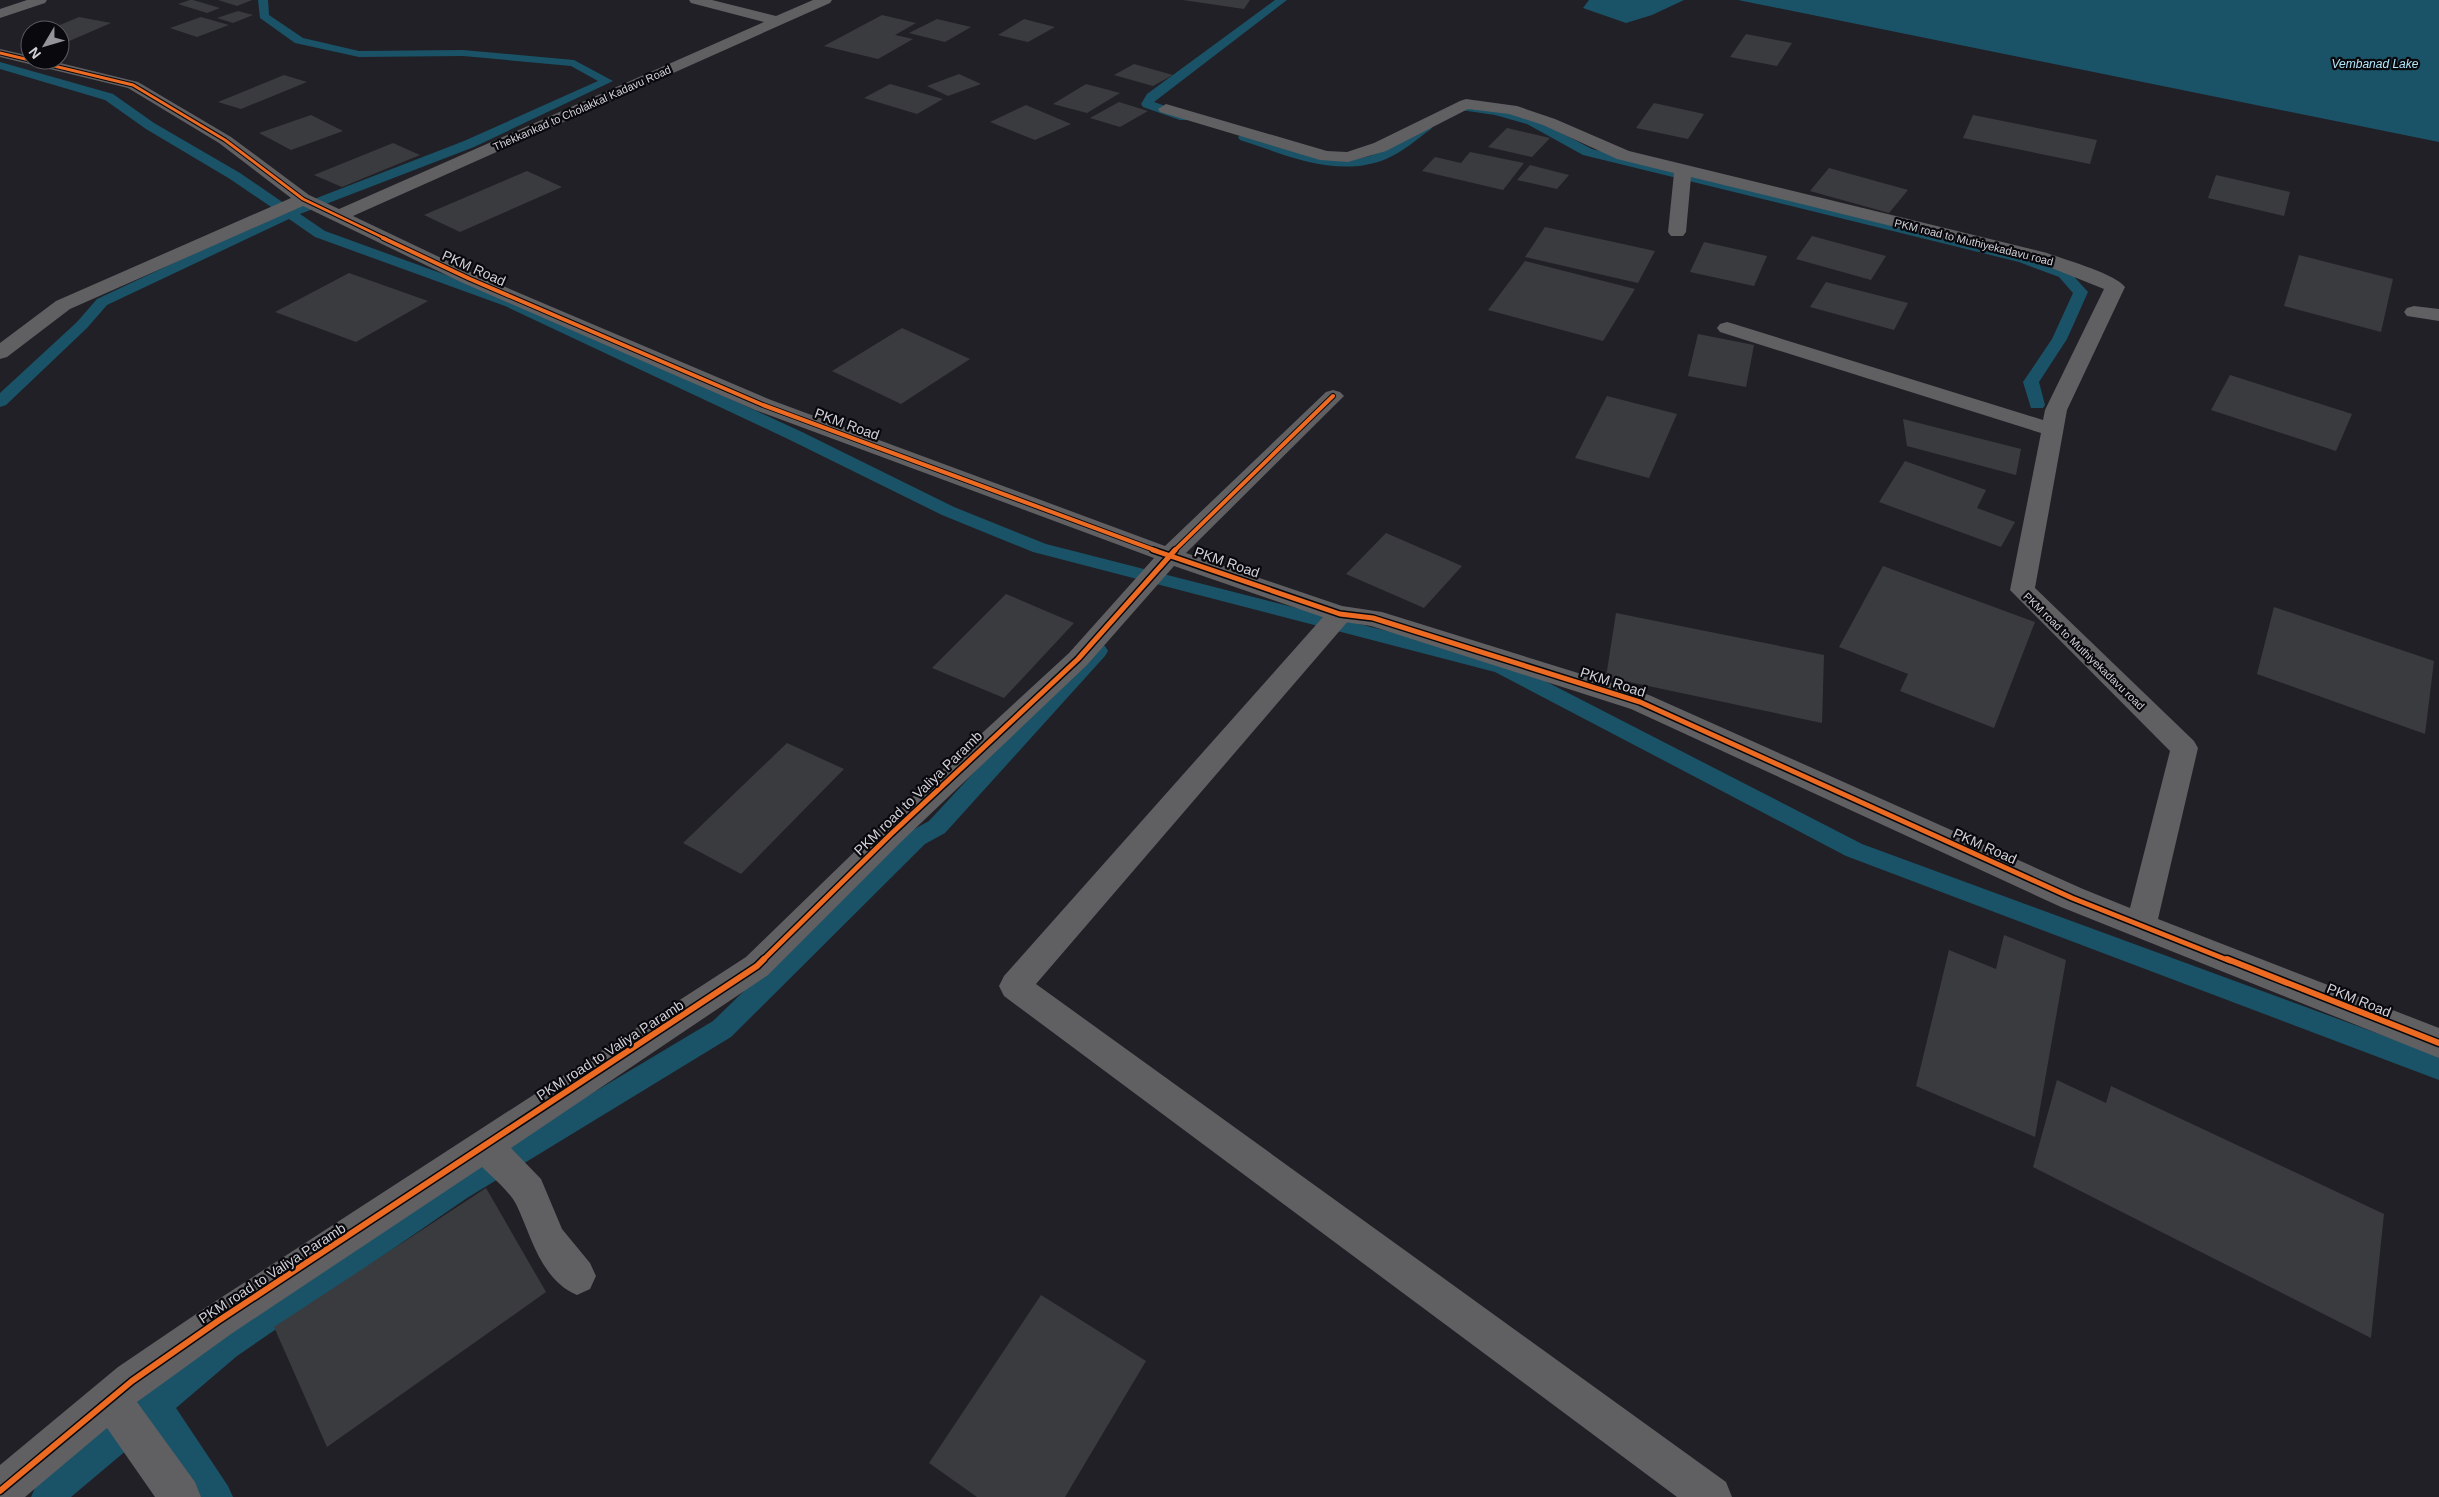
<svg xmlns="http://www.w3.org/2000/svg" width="2439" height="1497" viewBox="0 0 2439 1497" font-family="Arial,sans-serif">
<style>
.water{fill:#1a5367}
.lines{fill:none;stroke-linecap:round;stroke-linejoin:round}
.stream{fill:#1a5367;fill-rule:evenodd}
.building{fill:#3a3b3f}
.service{fill:#605f61;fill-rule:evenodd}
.minor{fill:#605f61;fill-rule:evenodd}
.cycleway-far3-casing{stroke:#09090d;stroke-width:5}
.cycleway-far2-casing{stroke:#09090d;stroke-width:6}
.cycleway-far1-casing{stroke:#09090d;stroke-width:8}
.cycleway-casing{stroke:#09090d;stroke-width:9}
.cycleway-far3{stroke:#ed6a23;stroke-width:3}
.cycleway-far2{stroke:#ed6a23;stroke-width:4}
.cycleway-far1{stroke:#ed6a23;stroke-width:5}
.cycleway{stroke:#ed6a23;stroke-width:6}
.labels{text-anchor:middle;stroke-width:4.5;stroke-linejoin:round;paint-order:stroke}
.far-street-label{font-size:11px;fill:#d2d1d9;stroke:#09090d}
.far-water-label{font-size:12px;font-style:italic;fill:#b1e5f9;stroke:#09090d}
.street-label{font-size:14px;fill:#d2d1d9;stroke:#09090d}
</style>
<rect width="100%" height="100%" fill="#212026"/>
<path class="water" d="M1589,0H1684L1652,15L1626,23L1583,8Z
M1738,0H2439V142Z"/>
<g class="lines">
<path class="stream" d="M258,0H268L269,15L303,38L359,51L463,50L574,60L613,81L474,147L300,214L325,231L515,300L802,432L954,507L1046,544L1508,662L1862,844L2439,1056V1080L1846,856L1495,672L1033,552L942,515L790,440L505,306L315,237L289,219L107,305L87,328L6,405L0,407V393L77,322L97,299L280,213L230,179L146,129L105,100L0,69V62L113,94L154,123L240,173L291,208L464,141L598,81L571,66L463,56L359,57L295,43L260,18Z
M1275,0H1287L1154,102L1188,114L1190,117L1188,120H1180L1143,107L1141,104L1147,94Z
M1465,103L1495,108L1535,119L1592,149L2029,256L2069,271L2088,292L2067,339L2039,382L2045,405L2043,408H2031L2023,382L2052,339L2073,293L2059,277L2019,262L1583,155L1527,124L1495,115L1461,110L1459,107Z
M1427,122L1431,123L1433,126L1431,129C1417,139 1403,152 1386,159C1337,179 1287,155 1240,140L1238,137L1244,133C1287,144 1333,172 1378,153C1395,146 1409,127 1427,122Z
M1098,644L1105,646L1108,651L1105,656L945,833L925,844L731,1037L467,1198L237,1356L176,1408L228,1486L233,1497H198L153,1428L71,1497H31L36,1486L143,1397L144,1393L150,1391L217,1336L447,1180L713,1021L909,832L929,821L1091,646Z"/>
</g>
<path class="building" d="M190,0H193L220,8L207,13L178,4Z
M218,0H252L237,6Z
M1183,0H1250L1244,9Z
M238,11L253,15L233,23L217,18Z
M882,15L916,23L895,35L913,39L878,59L824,46Z
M79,17L111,23L67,42L60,40V30H48Z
M201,17L229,25L197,37L170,28Z
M937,19L971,27L945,42L909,33Z
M1024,19L1055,27L1028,42L998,35Z
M1746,34L1792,43L1777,66L1730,57Z
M1134,64L1173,75L1153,86L1114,75Z
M959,74L981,84L948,96L927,86Z
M284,75L307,82L241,109L218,102Z
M890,84L943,99L917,114L864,98Z
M1086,84L1120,93L1087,113L1053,104Z
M1119,102L1148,111L1120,127L1090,118Z
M1654,103L1704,114L1688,139L1636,128Z
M1026,105L1071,124L1035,140L990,122Z
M311,115L343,131L291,150L259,133Z
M1973,115L2097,140L2090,164L1963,138Z
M1507,128L1550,138L1532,157L1488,147Z
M393,143L420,155L342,187L314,175Z
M1470,152L1524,163L1503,190L1422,171L1435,157L1461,163Z
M1530,165L1569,175L1557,189L1517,180Z
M1829,168L1908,190L1889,213L1810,191Z
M527,171L562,187L460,232L424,215Z
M2216,175L2290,192L2284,216L2208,198Z
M1545,227L1655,251L1638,283L1525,257Z
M1812,236L1886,256L1871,280L1796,259Z
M1704,242L1767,256L1754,286L1690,272Z
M2299,255L2393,279L2381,332L2284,306Z
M1525,261L1635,289L1603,341L1488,310Z
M349,273L428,301L356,342L275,312Z
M1826,282L1908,303L1894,330L1810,307Z
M902,328L970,359L901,404L832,371Z
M1698,334L1754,345L1746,387L1688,376Z
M2230,375L2352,414L2336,451L2211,410Z
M1607,396L1677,414L1649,478L1575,458Z
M1903,419L2021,449L2016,475L1907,446Z
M1905,461L1986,490L1977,508L2015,522L2001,547L1879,502Z
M1386,533L1462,566L1424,608L1346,574Z
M1883,566L2035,622L1994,728L1900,691L1908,674L1839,647Z
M1006,594L1074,623L1004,698L932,668Z
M2274,607L2434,661L2425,734L2257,674Z
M1616,613L1824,655L1822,723L1606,677Z
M787,743L844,769L741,874L683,843Z
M2004,935L2066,960L2035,1137L1916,1086L1949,950L1996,969Z
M2057,1080L2106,1103L2111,1086L2384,1214L2371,1338L2033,1167Z
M486,1188L546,1292L327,1447L274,1327Z
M1041,1295L1146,1361L1065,1497H977L929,1463Z"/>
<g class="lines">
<path class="service" d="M1340,606L1349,608L1353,614L1349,620L1036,984L1726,1482L1732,1497H1677L1004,996L999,986L1004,976L1331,608Z"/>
<path class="minor" d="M27,0H47L45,3L0,18V9Z
M689,0H712L776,16L813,0H832L830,3L353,216L477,275L771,400L1165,546L1326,392L1333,390L1340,392L1344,396L1340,400L1186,553L1342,606L1382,612L1649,695L2083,889L2130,908L2170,751L2010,590L2041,433L1720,332L1717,328L1720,324L1727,322L1734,324L2043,420L2045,410L2104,289L2034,261L1691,177L1686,232L1683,236H1671L1668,232L1674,173L1617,159L1543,125L1509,114L1468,109L1386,151L1348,162L1320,160L1160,112L1158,109L1166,104L1327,151L1347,152L1374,143L1460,101L1466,99L1517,106L1555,119L1629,151L2047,253C2063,259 2116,274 2125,287L2067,410L2035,588L2194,741L2198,748L2158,919L2439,1028V1058L2061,907L1631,709L1371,626L1331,620L1174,566L1087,665L901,842L768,975L511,1148L541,1179L562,1229L590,1263L596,1276L590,1289L577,1295C540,1279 532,1237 516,1204C509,1191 493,1178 482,1167L231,1334L137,1402L195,1482L201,1497H155L107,1428L25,1497H0V1465L118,1367L205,1308L746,957L881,826L1069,653L1154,558L755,410L463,283L303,206L70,309L7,357L0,359V343L56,301L291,198L219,143L128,88L0,57V49L30,56V60H48L138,82L231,137L309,195L339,209L764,22L691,3Z
M2414,306L2439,309V321L2407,316L2404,312L2407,308Z"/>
<g class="cycleway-far3-casing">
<path id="cycleway-far3" d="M0,53L133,85L225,140L303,199L386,239"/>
</g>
<g class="cycleway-far2-casing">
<path id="cycleway-far2" d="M383,238L470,279L763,405L1157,551
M1174,551L1333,396"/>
</g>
<g class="cycleway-far1-casing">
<path id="cycleway-far1" d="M1153,550L1340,614L1373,618L1640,702L2072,898L2230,961
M762,961L891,834L1078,659L1175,550"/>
</g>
<g class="cycleway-casing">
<path id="cycleway" d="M2227,959L2439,1043
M0,1491L132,1381L218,1321L757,966L764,959"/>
</g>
<use href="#cycleway-far3" class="cycleway-far3"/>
<use href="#cycleway-far2" class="cycleway-far2"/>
<use href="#cycleway-far1" class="cycleway-far1"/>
<use href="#cycleway" class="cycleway"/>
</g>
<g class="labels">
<g class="far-street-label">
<text transform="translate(582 108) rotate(-24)" y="4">Thekkankad to Cholakkal Kadavu Road</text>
<text transform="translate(1974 242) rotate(14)" y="4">PKM road to Muthiyekadavu road</text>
<text transform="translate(2084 651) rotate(44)" y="4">PKM road to Muthiyekadavu road</text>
</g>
<g class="far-water-label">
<text x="2375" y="68">Vembanad Lake</text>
</g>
<g class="street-label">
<text transform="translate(474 268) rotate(24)" y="5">PKM Road</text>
<text transform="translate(847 424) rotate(20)" y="5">PKM Road</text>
<text transform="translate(1227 562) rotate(19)" y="5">PKM Road</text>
<text transform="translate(1613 682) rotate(18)" y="5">PKM Road</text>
<text transform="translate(918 793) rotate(-44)" y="5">PKM road to Valiya Paramb</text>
<text transform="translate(1985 846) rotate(24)" y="5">PKM Road</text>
<text transform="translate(2359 1000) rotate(22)" y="5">PKM Road</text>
<text transform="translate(610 1050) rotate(-33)" y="5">PKM road to Valiya Paramb</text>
<text transform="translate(272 1273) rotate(-33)" y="5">PKM road to Valiya Paramb</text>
</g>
</g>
<g transform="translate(45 45) rotate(232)"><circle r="24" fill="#09090d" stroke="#59595f"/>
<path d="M0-4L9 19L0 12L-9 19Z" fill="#94939a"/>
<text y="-8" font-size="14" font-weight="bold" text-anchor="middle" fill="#d2d1d9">N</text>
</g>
</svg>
